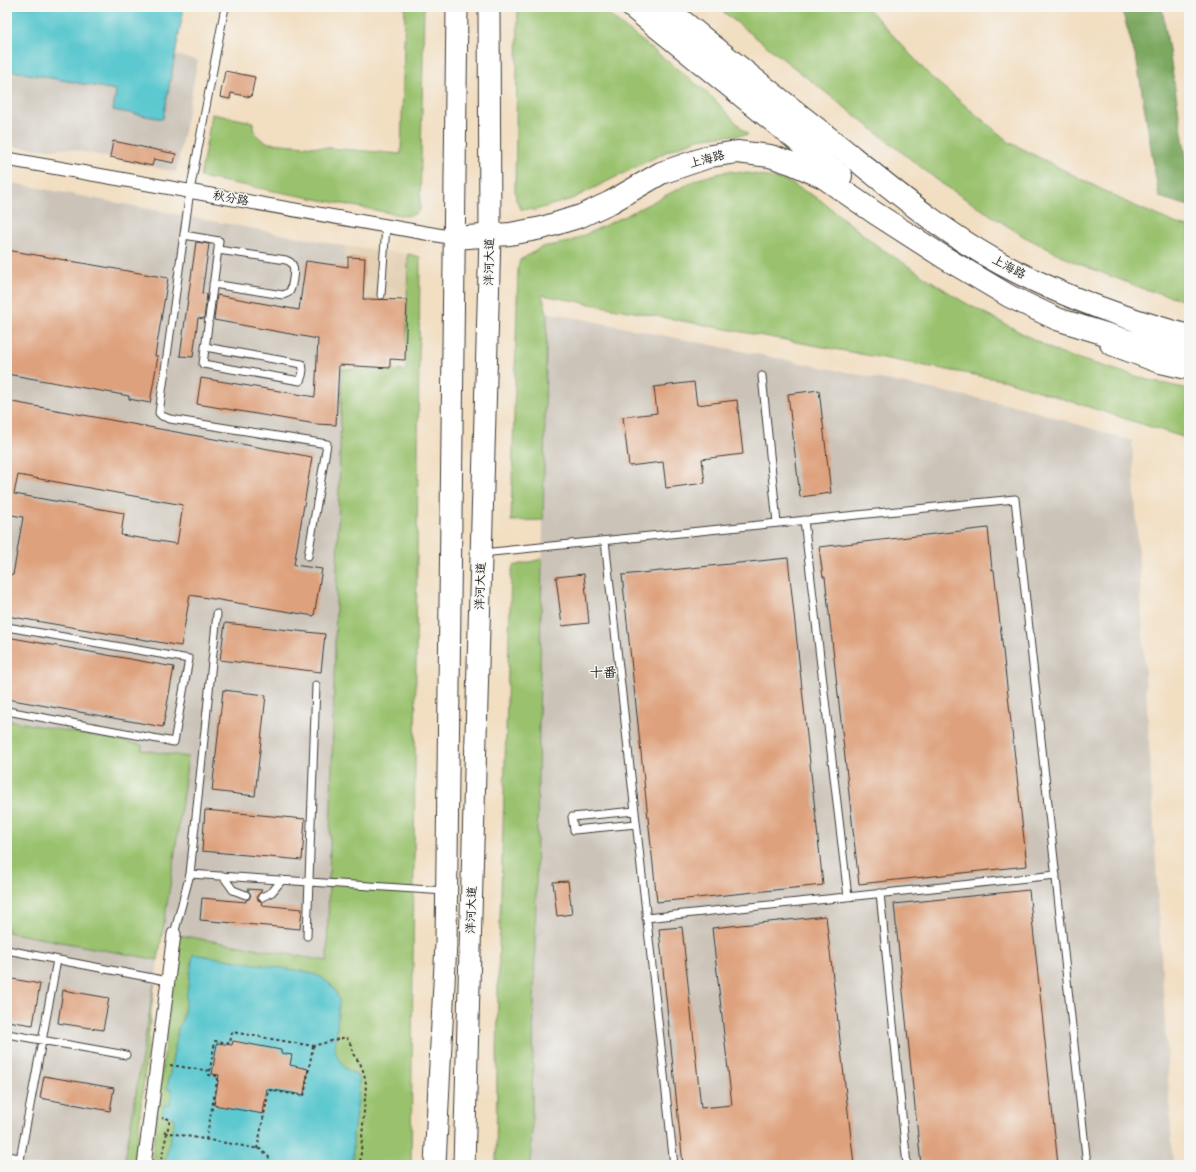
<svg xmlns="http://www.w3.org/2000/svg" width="1196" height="1172" viewBox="0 0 1196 1172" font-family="'Patrick Hand','LXGW WenKai TC',sans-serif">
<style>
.built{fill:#e3d0b4}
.industrial{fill:#cbc3b8}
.green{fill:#9ac26e;stroke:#5b6f45}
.forest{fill:#7ba861;stroke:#4c623e}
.water{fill:#5bc8cf;stroke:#3c7276}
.building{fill:#dea17d;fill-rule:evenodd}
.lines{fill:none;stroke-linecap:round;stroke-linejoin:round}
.service-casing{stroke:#3c3935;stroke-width:9}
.minor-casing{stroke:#3c3935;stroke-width:15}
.secondary-casing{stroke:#3c3935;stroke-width:21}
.primary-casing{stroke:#3c3935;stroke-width:23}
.trunk-casing{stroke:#3c3935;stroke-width:24}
.path{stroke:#3c3935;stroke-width:2;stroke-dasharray:3 3;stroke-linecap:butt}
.service{stroke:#fff;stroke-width:7}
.minor{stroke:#fff;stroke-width:13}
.secondary{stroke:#fff;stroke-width:19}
.primary{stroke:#fff;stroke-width:21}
.trunk{stroke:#fff;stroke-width:22}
.path-bridge{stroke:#3c3935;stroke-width:2;stroke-dasharray:3 3;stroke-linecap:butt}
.labels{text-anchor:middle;stroke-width:3;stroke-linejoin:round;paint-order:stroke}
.street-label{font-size:12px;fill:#1c1c1c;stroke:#f6f6f2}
.quarter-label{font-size:14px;fill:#1c1c1c;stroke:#f6f6f2}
</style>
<rect width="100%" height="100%" fill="#f6f6f2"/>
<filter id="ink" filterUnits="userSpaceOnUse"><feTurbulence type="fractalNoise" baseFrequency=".025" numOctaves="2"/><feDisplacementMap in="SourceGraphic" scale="8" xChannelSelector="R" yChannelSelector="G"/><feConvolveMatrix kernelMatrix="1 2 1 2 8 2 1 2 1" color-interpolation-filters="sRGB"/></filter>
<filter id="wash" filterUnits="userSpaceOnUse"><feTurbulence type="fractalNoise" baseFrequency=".012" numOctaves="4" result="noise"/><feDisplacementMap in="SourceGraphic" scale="16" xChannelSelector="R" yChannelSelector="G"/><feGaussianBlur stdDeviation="0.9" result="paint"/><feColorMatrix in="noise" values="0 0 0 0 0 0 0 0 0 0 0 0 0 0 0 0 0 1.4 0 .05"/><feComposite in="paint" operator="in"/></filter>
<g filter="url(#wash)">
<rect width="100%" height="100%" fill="#f2dec1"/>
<path class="built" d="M345,246L408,254L406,371L342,369Z"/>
<path class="industrial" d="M175,55L198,60L176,172L70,149H38L7,146V70L116,90L163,118Z
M7,182L345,246L327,961L163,932L124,1165H7Z
M547,312L1021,407L1132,441L1173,1165H531Z"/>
<path class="green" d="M405,7H424L420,210L415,214L406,216L200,177L212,114L253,122C255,135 257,138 269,143L401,154Z
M518,7H599L709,94L748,135L720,136L698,139L668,151L572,199L535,210L521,209L516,200L515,190Z
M717,7H867L931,77L1009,142L1128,203L1177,224L1189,227V301L1144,289L1074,262L1023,236L941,183Z
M728,171L754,174L786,181L819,199L879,247L962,301L1059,353L1156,382L1189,389V439L1007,381L542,295L547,312L543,520L511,521L518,268L520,260L542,247L569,242L625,216L698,179Z
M408,254L420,257L411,1165H151L178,935L327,961L342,369L406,371Z
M542,559L531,1165H496L498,980L511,575L513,566Z
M7,720L142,745V750L188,757L173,867L158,960L7,932Z
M154,984L135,1165H124Z"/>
<path class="forest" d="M1121,7H1162L1189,176V206L1159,197L1137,62Z"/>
<path class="water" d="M7,7H184L163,119L113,110L116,90L7,70Z
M193,954L307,972L321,977L332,986L336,993L339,1000L335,1052L345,1068L357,1076L359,1080L358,1099L353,1134V1165H164L175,1118L162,1115L164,1105H170L172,1089H167L178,1029L183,1018Z"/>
<g id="blocks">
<path class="building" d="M225,71L255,77L251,97L231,93L230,99L220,97Z
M113,141L176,154L174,163L154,159L152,166L110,157Z
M196,242L209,244L202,293L207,294L204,319L198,318L193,357L180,356Z
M7,250L168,278L155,356H158L150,403L129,399V396L7,374Z
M348,257L365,258L363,299L407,300L405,360L390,359V368L339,365L336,425L316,424L197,404L201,378L315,397L318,339L214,320L217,295L299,310L306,261L348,267Z
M694,382L697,405L737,400L743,454L702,459L705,483L666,488L663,462L629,466L623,417L657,413L654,387Z
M819,390L831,493L800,497L788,394Z
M7,401L312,457L294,565L322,569L314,616L190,595L181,646L7,616V574L13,575L23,517L7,514ZM18,475L183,505L177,544L121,535L124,513L14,494Z
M988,528L992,570H994L1027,866L859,884L825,577H823L819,547Z
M788,558L823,885L657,902L622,575Z
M584,574L589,623L562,626L556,577Z
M225,623L325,634L321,672L220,660Z
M7,637L174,667L163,727L7,699Z
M223,690L266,695L255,796L212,791Z
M205,810L305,819L302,860L202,851Z
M568,881L572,914L557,916L553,882Z
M247,889L262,890L257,896L258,900L262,902L261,905L302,909L300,929L200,920L202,898L246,902V900L249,899L251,895Z
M1029,890L1058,1165H921L894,904Z
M826,916L854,1165H683L659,929L682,927L701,1108L732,1105L712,928Z
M7,978L40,984L33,1025L7,1021Z
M63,990L109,998L103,1030L58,1023Z
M233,1041L281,1050V1053L292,1055L290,1065L308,1069L304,1095L267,1089L263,1114L214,1105L219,1075L212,1074L217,1043L232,1045Z
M44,1076L114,1088L110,1111L40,1098Z"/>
</g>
</g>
<g filter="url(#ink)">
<use href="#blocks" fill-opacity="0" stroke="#3c3935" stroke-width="1"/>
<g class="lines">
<g class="service-casing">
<path id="service" d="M225,7L190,191L159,413L162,416L170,419L327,444L308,556
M184,235L219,241C214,282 208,323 203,364L300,381C303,375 304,370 302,364L205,347
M213,284L283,295C285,294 287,294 289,292C292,290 295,270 293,266C292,263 289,261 286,260L218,250
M381,295L386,226
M762,376L777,523
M804,520L848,897
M605,541L674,1165
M482,553L1015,499L1087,1165
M7,627L189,659L174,742L7,711
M635,811L572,817L574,830L636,824
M190,874L445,891
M223,876L233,890L246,895
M880,893L907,1165
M262,897L272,892L282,880
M646,918L1056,875
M174,934L190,874L217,614
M307,936L316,685
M7,950L168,981
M7,1034L126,1055
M7,1156L20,1158
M19,1165L57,960"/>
</g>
<g class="minor-casing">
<path id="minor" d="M7,159L454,238
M144,1165L174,934"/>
</g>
<g class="secondary-casing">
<path id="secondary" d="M1110,345L1158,363L1189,370"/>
</g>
<g class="primary-casing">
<path id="primary" d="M435,1165L446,943L457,7
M464,1165L490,236L489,7"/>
</g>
<g class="trunk-casing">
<path id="trunk" d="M632,7L841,176
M665,7C724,55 784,103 844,150C898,194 953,240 1015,271C1070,299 1130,320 1189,336
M454,238L510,234L542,228L581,216L611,202L661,173L711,156L737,152L770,156L791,163L823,177L875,213L945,258L1009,296L1057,319L1128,341L1189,355"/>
</g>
<path class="path" d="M170,1065L210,1071
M206,1140L218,1076L209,1075L215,1041L230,1043L232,1032L313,1046L346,1037L351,1045L353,1054L360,1063L364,1073L366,1084L360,1165
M257,1149L269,1090L304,1096L313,1046
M160,1165L170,1119L162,1118"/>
<use href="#service" class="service"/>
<use href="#minor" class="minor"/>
<use href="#secondary" class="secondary"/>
<use href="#primary" class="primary"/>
<use href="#trunk" class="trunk"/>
<path class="path-bridge" d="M164,1132L260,1149L268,1156L273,1165"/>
</g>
</g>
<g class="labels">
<g class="street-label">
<text transform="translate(707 159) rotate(-15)" y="4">上海路</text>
<text transform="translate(231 198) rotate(10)" y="4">秋分路</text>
<text transform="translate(489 262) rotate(-89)" y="4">洋河大道</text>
<text transform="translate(1009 267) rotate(28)" y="4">上海路</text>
<text transform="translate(480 586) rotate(-88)" y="4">洋河大道</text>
<text transform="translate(471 910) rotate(-88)" y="4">洋河大道</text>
</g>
<g class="quarter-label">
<text x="603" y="677">十番</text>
</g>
</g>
<rect width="1196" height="1172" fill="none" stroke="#f6f6f2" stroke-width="24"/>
</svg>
